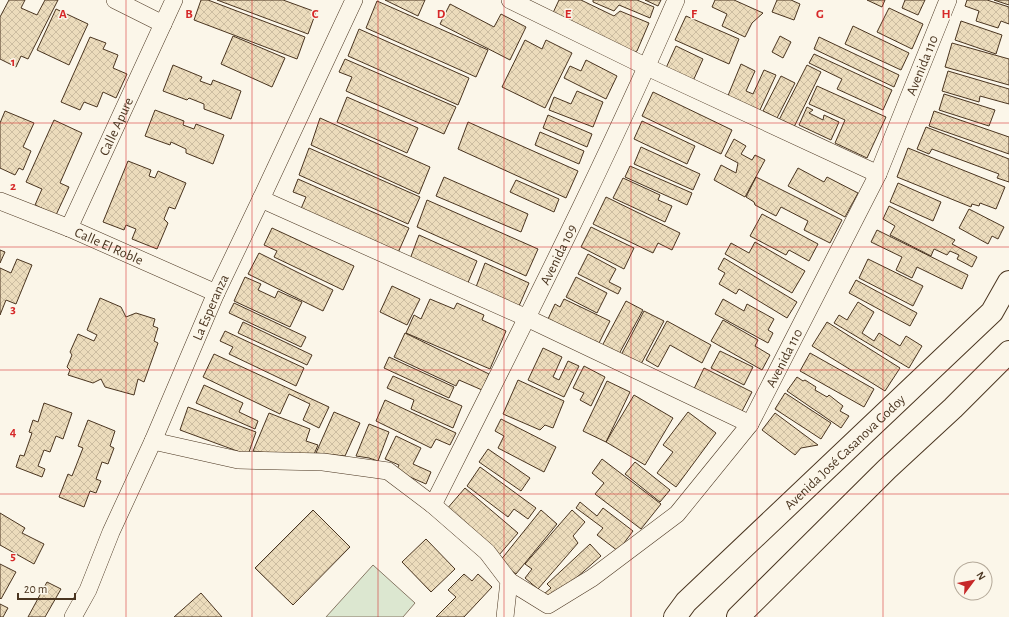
<svg xmlns="http://www.w3.org/2000/svg" width="1009" height="617" viewBox="0 0 1009 617" font-family="'Alegreya Sans',sans-serif">
<style>
.green{fill:#dce7d0;stroke:#887966}
.building{fill:url(#building-cross-hatch);stroke:#4a3520}
.lines{fill:none;stroke-linecap:round;stroke-linejoin:round}
.street-casing{stroke:#4a3520;stroke-width:18}
.secondary-casing{stroke:#4a3520;stroke-width:24}
.street{stroke:#fbf6e9;stroke-width:17}
.secondary{stroke:#fbf6e9;stroke-width:22}
.grid{fill:none;stroke:#d62828;stroke-width:1;stroke-opacity:0.55}
.labels{text-anchor:middle;stroke-width:3;stroke-linejoin:round;paint-order:stroke}
.street-label{font-size:14px;fill:#4a3520;stroke:#fbf6e9}
.grid-label{font-size:13px;text-anchor:middle;font-weight:bold;fill:#d62828;stroke:#fbf6e9;stroke-width:3;stroke-linejoin:round;paint-order:stroke}
</style>
<defs>
<pattern id="building-cross-hatch" width="8" height="8" patternUnits="userSpaceOnUse"><rect width="8" height="8" fill="#ecdcbc"/><path d="M0 0l8 8M0 8l8-8" fill="none" stroke="#ccbda1"/></pattern>
</defs>
<rect width="100%" height="100%" fill="#fbf6e9"/>
<path class="green" d="M373,565L415,603L403,617H326Z"/>
<path class="building" d="M9,0H25L21,8L37,15L45,0H58L28,59L21,56L16,67L0,59V17Z
M201,0H208L305,37L297,59L194,20Z
M217,0H283L316,12L308,34Z
M385,0H425L418,16Z
M559,0H581L614,16L620,11L649,23L637,51L630,54L552,15Z
M593,0H637L654,7L650,18L619,5L614,11L593,2Z
M645,0H661L658,6Z
M715,0H734L763,13L752,23L745,37L722,26L727,14L712,7Z
M777,0H791L800,4L794,20L772,12Z
M867,0H885L882,7Z
M905,0H925L918,15L902,8Z
M967,0H987L1009,7V24L1001,21L998,28L976,21L979,11L965,6Z
M994,0H1009V5Z
M377,1L488,50L476,77L366,28Z
M450,4L494,27L501,14L526,27L510,60L440,24Z
M889,8L923,24L912,49L877,32Z
M56,9L88,24L69,65L37,50Z
M686,16L739,39L729,64L675,40Z
M961,21L1002,35L996,54L955,40Z
M853,26L909,53L901,70L845,44Z
M359,29L469,78L458,105L348,56Z
M233,36L285,58L272,87L221,64Z
M780,36L791,42L783,58L772,52Z
M90,37L106,43L103,49L118,55L113,68L127,74L116,98L103,92L97,107L84,102L80,110L61,102Z
M819,37L899,75L894,87L814,49Z
M525,40L542,49L546,40L572,53L545,108L502,87Z
M952,43L1009,59V85L945,67Z
M676,46L703,59L693,81L666,68Z
M814,54L892,90L883,110L837,89L842,79L809,63Z
M345,59L456,107L444,134L346,91L352,77L339,72Z
M586,60L617,76L606,99L564,78L570,66L581,71Z
M741,64L755,71L746,91L753,94L764,70L776,75L759,112L727,98Z
M173,65L202,77L200,81L211,85L213,80L241,91L231,119L204,109V104L189,98L187,100L163,91Z
M807,65L821,72L794,127L779,120Z
M948,71L1009,89V104L980,96L979,102L942,91Z
M781,76L795,83L777,118L763,111Z
M817,86L886,117L867,158L835,143L845,120L809,104Z
M577,91L603,102L593,127L549,110L554,97L571,104Z
M653,92L732,130L721,154L642,116Z
M944,94L995,110L989,126L939,110Z
M347,97L418,128L407,153L337,122Z
M807,107L813,110L809,113L823,120L824,115L839,122L831,140L799,125Z
M155,110L184,121L183,125L194,129L196,124L224,135L213,164L186,153V149L171,142L170,145L145,136Z
M5,111L34,123L23,147L31,151L23,170L19,168L15,175L0,168V123Z
M934,111L1009,137V154L929,126Z
M548,115L592,134L587,147L543,128Z
M320,118L430,167L419,194L311,145Z
M54,120L82,133L60,183L69,187L56,215L35,205L42,189L26,182Z
M642,121L695,146L687,164L634,139Z
M468,122L578,171L566,198L458,149Z
M926,127L1009,159V182L997,178L999,174L932,149L929,154L917,149Z
M540,132L584,151L579,164L535,145Z
M734,139L746,146L741,154L752,160L755,155L765,160L745,197L714,180L721,165L736,173L738,163L725,156Z
M641,147L700,174L693,190L634,164Z
M309,148L420,197L408,224L299,175Z
M908,148L1005,187L996,209L980,203L979,206L972,204L971,207L897,177Z
M128,161L151,170L149,176L155,178L158,171L186,183L175,209L169,207L164,219L168,223L157,249L132,239L136,229L126,225L124,230L103,222Z
M630,166L692,193L687,205L625,177Z
M798,168L824,182L827,177L858,193L845,217L788,186Z
M444,177L528,214L521,232L436,196Z
M756,177L842,220L830,243L804,230L808,221L781,207L776,216L755,205L754,202L746,197Z
M623,178L660,195L658,200L672,206L665,222L613,198Z
M298,179L409,228L397,255L300,211L306,197L293,192Z
M516,180L559,199L554,212L510,192Z
M898,183L941,202L933,221L890,202Z
M606,197L680,233L672,250L658,243L653,253L593,224Z
M427,200L538,249L526,276L417,227Z
M889,206L955,240L952,244L977,257L972,267L957,259L959,255L950,251L947,255L934,249L931,256L890,235L895,226L883,219Z
M969,209L1004,227L998,239L992,236L988,244L959,228Z
M762,214L818,244L809,261L789,250L786,255L750,236Z
M591,227L634,248L624,269L581,247Z
M272,228L354,266L343,290L274,257L277,251L264,245Z
M877,230L968,275L962,289L917,267L912,278L896,270L902,257L871,242Z
M419,235L477,261L467,285L410,259Z
M755,242L805,271L792,293L725,254L731,243L749,253Z
M0,250L5,252L0,263Z
M259,253L333,290L323,311L248,274Z
M588,254L616,269L609,282L621,288L618,294L578,274Z
M724,258L797,302L787,318L739,289L736,294L719,284L725,273L718,269Z
M17,259L32,265L16,304L6,300L0,315V268L11,273Z
M868,259L923,286L913,306L859,278Z
M485,263L529,283L519,306L476,287Z
M245,277L261,284L258,290L275,298L278,291L302,302L290,327L234,301Z
M576,277L607,293L597,313L566,297Z
M856,280L917,313L910,326L849,293Z
M392,286L420,299L407,325L380,312Z
M100,298L121,307L126,317L136,313L155,319L153,326L158,328L154,341L158,343L144,382L138,379L134,395L105,387L101,379L93,383L68,375L70,370L67,367L72,355L70,352L78,334L94,341L97,335L87,330Z
M430,299L454,309L457,303L484,315L482,320L506,331L490,369L406,333L414,315L421,319Z
M564,299L610,321L599,343L548,319L555,304L560,307Z
M723,299L744,311L747,304L774,319L768,330L773,333L768,343L715,314Z
M626,301L643,310L619,354L602,346Z
M858,302L874,312L862,333L874,341L879,333L900,346L906,336L922,346L909,368L834,323L839,315L847,320Z
M234,303L306,337L301,347L229,313Z
M644,311L664,321L640,366L621,355Z
M723,320L758,340L755,346L770,355L762,370L711,341Z
M667,321L711,345L702,363L670,345L658,367L646,360Z
M243,322L312,355L307,365L238,333Z
M827,322L900,368L885,391L812,346Z
M225,331L304,368L296,386L229,354L233,347L220,341Z
M405,333L489,374L482,390L459,380L456,386L394,357Z
M543,348L562,357L553,377L559,380L568,361L579,366L564,397L528,380Z
M720,351L753,367L744,385L711,368Z
M810,353L874,389L864,407L800,371Z
M214,354L329,407L319,428L303,420L310,404L289,394L280,414L203,377Z
M389,357L454,387L449,398L384,368Z
M584,366L605,377L591,406L580,400L584,393L573,388Z
M704,368L752,392L740,415L693,391Z
M393,376L462,406L453,428L411,409L414,400L387,388Z
M797,377L803,381L805,380L816,387L815,390L827,397L829,395L843,406L840,411L849,416L841,428L787,391Z
M518,380L564,401L553,428L545,425L540,430L503,414Z
M607,381L630,392L606,442L583,431Z
M204,385L243,403L239,412L258,421L255,429L196,403Z
M785,393L831,423L821,439L775,409Z
M634,395L673,418L645,465L606,442Z
M385,400L456,433L450,445L436,439L431,448L376,421Z
M44,403L72,413L63,439L56,436L50,452L44,450L38,466L45,469L42,477L16,467L20,455L24,456L32,433L29,432L33,420L38,422Z
M188,407L256,432L248,455L180,430Z
M334,412L360,423L345,456L316,453Z
M688,412L716,433L676,487L657,473L673,452L663,445Z
M269,413L310,429L306,441L318,445L312,459L253,451Z
M775,413L818,445L801,448L795,455L762,430Z
M501,419L556,447L544,472L498,448L504,436L495,431Z
M88,420L115,431L110,446L114,448L108,464L102,462L96,479L101,481L96,493L90,491L84,507L59,497L68,474L72,476L83,448L78,446Z
M369,424L389,432L378,461L369,458L356,456Z
M396,436L421,448L413,464L431,472L426,484L396,471L399,465L385,459Z
M488,449L530,478L521,491L479,462Z
M602,459L661,504L641,529L595,494L604,483L592,473Z
M635,462L670,490L660,502L625,474Z
M480,467L536,508L528,519L514,509L508,517L467,486Z
M465,488L518,533L499,555L446,510Z
M580,502L597,516L603,508L633,531L618,551L597,535L603,528L576,508Z
M313,510L350,547L293,605L255,568Z
M541,510L557,524L516,574L500,561Z
M572,510L585,522L573,536L578,543L538,589L525,578L532,569L525,564Z
M0,513L25,528L22,533L44,544L34,564L0,545Z
M426,539L455,569L431,592L402,562Z
M590,544L601,556L550,601L544,594L551,588L547,584Z
M0,564L16,572L1,599L0,598Z
M464,574L472,581L478,574L492,587L464,617H436L456,597L448,590Z
M47,582L61,589L45,617H28Z
M201,593L222,617H174Z
M0,604L8,608L3,617H0Z"/>
<g class="lines">
<g class="street-casing">
<g id="street">
<path d="M115,0L163,24"/>
<path d="M510,0L647,67L878,174"/>
<path d="M261,199L527,318L750,424"/>
<path id="s1" d="M0,201L69,228L216,293"/>
<path id="s2" d="M69,228L174,0"/>
<path d="M153,441L238,460L323,462L388,471L433,505L487,552L509,581L505,617"/>
<path id="s3" d="M433,505C517,338 602,171 676,0"/>
<path id="s4" d="M509,581L548,605L592,578L677,514L750,424L878,174L948,0"/>
<path id="s5" d="M73,617L88,590L111,532L153,441L216,293L261,199L354,0"/>
</g>
</g>
<g class="secondary-casing">
<g id="secondary">
<path id="s6" d="M675,617L686,602L992,312L1009,282"/>
<path d="M738,617L887,469L953,408L1009,352"/>
</g>
</g>
<use href="#street" class="street"/>
<use href="#secondary" class="secondary"/>
</g>
<path class="grid" d="M126,0V617M252,0V617M378,0V617M504,0V617M631,0V617M757,0V617M883,0V617M0,123H1009M0,247H1009M0,370H1009M0,494H1009"/>
<g class="labels">
<g class="street-label">
<text dy="5" stroke="none"><textPath href="#s4" startOffset="718">Avenida 110</textPath></text>
<text dy="5" stroke="none"><textPath href="#s2" startOffset="112">Calle Apure</textPath></text>
<text dy="5" stroke="none"><textPath href="#s1" startOffset="118">Calle El Roble</textPath></text>
<text dy="5" stroke="none"><textPath href="#s3" startOffset="280">Avenida 109</textPath></text>
<text dy="5" stroke="none"><textPath href="#s5" startOffset="339">La Esperanza</textPath></text>
<text dy="5" stroke="none"><textPath href="#s4" startOffset="394">Avenida 110</textPath></text>
<text dy="5" stroke="none"><textPath href="#s6" startOffset="237">Avenida José Casanova Godoy</textPath></text>
</g>
</g>
<g class="grid-label">
<text x="63" y="18">A</text>
<text x="189" y="18">B</text>
<text x="315" y="18">C</text>
<text x="441" y="18">D</text>
<text x="568" y="18">E</text>
<text x="694" y="18">F</text>
<text x="820" y="18">G</text>
<text x="946" y="18">H</text>
<text x="13" y="66">1</text>
<text x="13" y="190">2</text>
<text x="13" y="313">3</text>
<text x="13" y="436">4</text>
<text x="13" y="560">5</text>
</g>
<g transform="translate(973 581) rotate(58)"><circle r="19" fill="#fbf6e9" stroke="#b4a999"/>
<path d="M0-3L7 15L0 10L-7 15Z" fill="#c62828"/>
<text y="-6" font-size="11" font-weight="bold" text-anchor="middle" fill="#4a3520">N</text>
</g>
<path d="M18 593v6h57v-6" fill="none" stroke="#4a3520" stroke-width="2"/>
<text x="24" y="593" font-size="12" fill="#4a3520" stroke="#fbf6e9" stroke-width="3" paint-order="stroke">20 m</text>
</svg>
